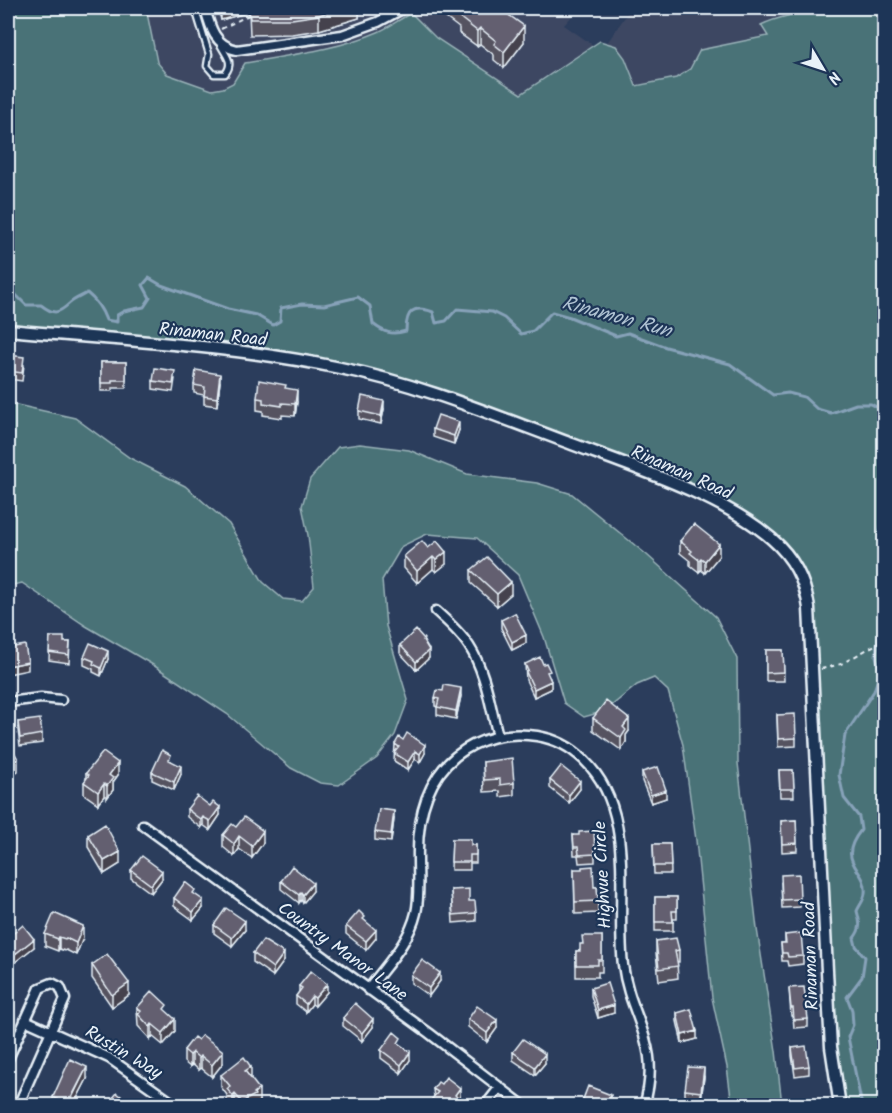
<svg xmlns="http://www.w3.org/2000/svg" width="892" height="1113" viewBox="0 0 892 1113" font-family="Kalam,sans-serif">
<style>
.built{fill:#3c4762}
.green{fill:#4a7277;stroke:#99b2b8;stroke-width:1.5}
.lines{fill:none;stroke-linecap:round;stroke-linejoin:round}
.stream{stroke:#87a2b9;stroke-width:3}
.service-casing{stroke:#e8f1f8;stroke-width:9}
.minor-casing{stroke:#e8f1f8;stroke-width:13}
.tertiary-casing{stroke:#e8f1f8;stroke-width:15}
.path{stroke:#e8f1f8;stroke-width:2;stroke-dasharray:4.5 4.5;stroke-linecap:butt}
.service{stroke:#1d3557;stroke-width:4.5}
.minor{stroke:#1d3557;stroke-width:8}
.tertiary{stroke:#1d3557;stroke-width:10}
.wall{fill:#555260;stroke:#e8f1f8;stroke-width:1.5}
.shaded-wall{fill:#45424e;stroke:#e8f1f8;stroke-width:1.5}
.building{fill:#635f70;stroke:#e8f1f8;stroke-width:1.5}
.labels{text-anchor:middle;stroke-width:4.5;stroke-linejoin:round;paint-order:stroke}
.street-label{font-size:18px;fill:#e8f1f8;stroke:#1d3557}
.water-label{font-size:20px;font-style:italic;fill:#b0c3d3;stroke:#1d3557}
</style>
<rect width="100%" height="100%" fill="#2b3d5c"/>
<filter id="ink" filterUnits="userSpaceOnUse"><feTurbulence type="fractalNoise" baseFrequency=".0167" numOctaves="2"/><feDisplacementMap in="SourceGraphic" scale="12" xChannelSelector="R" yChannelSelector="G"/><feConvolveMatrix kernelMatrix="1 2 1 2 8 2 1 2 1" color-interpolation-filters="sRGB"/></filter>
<g filter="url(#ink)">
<path class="built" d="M146,8H560L572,16L564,25L593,45L521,94L436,38L411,13L379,32L337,46L307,54L245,63L233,83L223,88L212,90L167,74L157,62Z
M631,8H841L769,36L701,50L690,69L675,78L635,86L625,58L607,43Z"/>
<path class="green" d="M8,8H146L157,62L167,74L212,90L223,88L233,83L245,63C290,55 336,50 378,32C390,27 400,19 411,13L436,38L521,94L600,41L616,46L625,58L636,86L676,78L690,69L700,50L768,36L761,25C794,9 848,8 884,8V1105H840L807,593L773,540L707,499L497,416L338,367L8,330Z
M8,403L75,418L130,458L185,486L229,524L263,582L283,599L302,601L314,587L308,535L302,506L310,479L338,447L360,444L409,450L467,474L537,483L572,494L647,555L716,617L737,659L738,763L757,929L776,1051L782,1105H732L727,1067L712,998L696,840L683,745L668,691L654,678L637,685L605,711L584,717L564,703L544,637L518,575L477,538L427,534L402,546L382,580L386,626L408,700L395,735L377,758L339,785L320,783L291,768L227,714L153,665L86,626L22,583L8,586Z"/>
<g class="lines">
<path class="stream" d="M8,293L13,292L26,305H41C54,315 58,314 70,303C74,299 82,296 87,293C97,301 102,309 106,320L117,322V315L124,311L144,307L150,298L143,285L149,278L161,285L228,309L256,315L273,325L280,321L281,308L302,304L324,305L358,297L370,306L373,324C384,333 392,335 406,331C406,310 414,305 433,312L436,323L446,321L457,309L492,312L504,318L521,334L533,331L552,312L570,317L616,336L628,333L666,347L730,364L773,395L788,393L804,397L817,409L831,413L856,404H871L884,411
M884,512L880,531L884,556L880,577L884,581
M862,1106L848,1037L853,1025L852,1010L847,997L862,977L865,957L856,946L854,938C862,928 860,922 857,911C859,906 865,899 865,893C868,868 834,864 861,830L859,817L844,798L839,775L845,735L874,691L880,672L876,656L880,616L879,599L884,592"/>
<g class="service-casing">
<path id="service" d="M195,8L209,54L207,66L214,74H225C235,62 225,55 220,44"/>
</g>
<g class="minor-casing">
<path id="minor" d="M205,8C210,27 215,46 237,50L342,35L378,22L404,8
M436,611C448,622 460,632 469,646C486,672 490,706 498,736
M8,702L41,698L61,700
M143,825L429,1033L524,1106
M368,990C385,966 409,943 416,913C420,896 418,877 418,859C417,821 424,782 456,756C478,738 508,731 537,736C556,739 571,747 584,760C638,812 615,898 623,965C630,1020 663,1043 644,1106
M25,1020L109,1058L177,1106
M8,1059L40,988L52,983L60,987L65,999L18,1106
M485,1106L500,1087"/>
</g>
<g class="tertiary-casing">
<path id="tertiary" d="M8,330C118,340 231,345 340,368C420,384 496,416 572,444C633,467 723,496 772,539C794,558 805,580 809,608L829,1011L831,1047L840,1106"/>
</g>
<path class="path" d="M221,29L251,14
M821,669L841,664L884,640"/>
<use href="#service" class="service"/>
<use href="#minor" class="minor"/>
<use href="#tertiary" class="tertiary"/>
</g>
<path class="wall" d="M218,8H359V18L319,30L292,34L250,35L249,12L221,20Z
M442,8H499L524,42L504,68L494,60V55L480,44L477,46L459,33V28L442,15Z
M8,355L24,365L22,381L8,379V385Z
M101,362H126V388H112V391H101Z
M175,379L173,392L153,389V381Z
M220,382L217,406L204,404V395L194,393V385Z
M286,389L297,402L295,416L282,415V418L263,415V411L257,410V398Z
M384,409L381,424L359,419V411Z
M433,429L459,430L454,444L433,437Z
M680,541L719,556L705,573L701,570L699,572L690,565V561L680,553Z
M428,548L446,564L436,572L433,569L417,583L404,568V556Z
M471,570L511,594L497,606L471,583Z
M501,620L526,643L512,650L501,628Z
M50,637L64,642H70L69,663L49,660Z
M424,642L429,658L416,670L400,653V645Z
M766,650H783L784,681H766Z
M84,657L108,659L101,676L93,672V669L84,665Z
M525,664L550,678L551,689L534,697L526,680Z
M461,696L456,719L437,715V707L435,706V698Z
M777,715L796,738V746L778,747Z
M593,718L629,731L626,735V742L621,750L593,730Z
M18,722L42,734V743L20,746L18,730Z
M395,744L425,753L420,762L415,759L408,770L394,761Z
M171,761L181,774L174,790L152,780V772Z
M483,762L514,783V795L500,797V791L484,792Z
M779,770H793L794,797H780Z
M642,772L666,798L651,803L642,781Z
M86,773L118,775L113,782V790L107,798L104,796L98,804L84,794V782L86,780Z
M550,780L580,789L569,803L550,788Z
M187,809L220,815L210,830L203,825L201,828L187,817Z
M394,819L391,842L375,840V832Z
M796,820L797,851L782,852L781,821Z
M236,827L263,843L252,858L239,849L234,856L223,847V835Z
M88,835L120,864L104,874L88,847Z
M573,835L595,854V862L579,863L578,855H574Z
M452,839L471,845H476V863H470V870H451Z
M653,844H670L671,874H654Z
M574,869L594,887H597L598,913L575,914Z
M131,870L162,879L151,893L131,878Z
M281,881L313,891L303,903L301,900L299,903L281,889Z
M781,883L800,899V907L782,908Z
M451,890L469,901L476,913V921L453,923Z
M655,897H677V919H673V931H655Z
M174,898L203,908L193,920L174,906Z
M365,921L376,938L366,950L346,934V926Z
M214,925L245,930L232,946L214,933Z
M45,934L83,938L76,955L66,950L65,951L59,949L58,951L45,946Z
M785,935L803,956V964L788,966L787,961H782L781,943H785Z
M602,936V972H598V977H576V951H580L582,944Z
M8,938L34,947L10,966L8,962Z
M656,941L679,950V962H677L678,978L659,981L656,953Z
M253,953L284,961L273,976L253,962Z
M92,965L129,995L112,1007L92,978Z
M411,975L440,981L429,996L411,983Z
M299,986L327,992L315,1006L312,1004L306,1012L296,1004V996L299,992Z
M591,988L614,1013L598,1018L591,996Z
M789,988L808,1019V1027L794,1028L793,1016H791Z
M137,1008L167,1013L175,1031L163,1045L152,1036L150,1039L138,1026Z
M677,1013L697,1039L682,1043L677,1021Z
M343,1018L373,1027L362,1041L343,1026Z
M468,1019L497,1028L487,1042L468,1027Z
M198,1040L223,1063L212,1077L201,1068L199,1070L192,1064L190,1067L184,1062V1050Z
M792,1048L809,1066V1074L795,1076L792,1056Z
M381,1050L410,1060L401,1073L381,1058Z
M513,1052L545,1063L535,1075L513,1060Z
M221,1075L251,1079L259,1101L255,1104V1106H231L227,1101V1095L221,1087Z
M704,1077L701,1100L685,1098V1090Z
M87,1079L73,1106H53V1097Z
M433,1089L460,1096L458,1099V1106H432V1099L434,1097Z
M582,1102L611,1104L610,1106H582Z"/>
<path class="shaded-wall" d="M221,8H249V12L221,20Z
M342,8H359V18L319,30V15Z
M524,26V42L504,68V52Z
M480,28V44L477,46V31Z
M220,374V382L217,406V398Z
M297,390V402L295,416V404Z
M384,401V409L381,424V416Z
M459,422V430L454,444V436Z
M719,544V556L705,573V561Z
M446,552V564L436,572V560Z
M433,557V569L417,583V571Z
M701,558V570L699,572V560Z
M511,582V594L497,606V594Z
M526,635V643L512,650V642Z
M429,650V658L416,670V662Z
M108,651V659L101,676V668Z
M28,662V670L8,674V666Z
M551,681V689L534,697V689Z
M461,688V696L456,719V711Z
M629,719V731L626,735V742L621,750V738L623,727Z
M425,745V753L420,762V754Z
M415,751V759L408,770V762Z
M18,759V771L8,777V765Z
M118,763V775L113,782V790L107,798V786L109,775Z
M181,766V774L174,790V782Z
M580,781V789L569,803V795Z
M104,784V796L98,804V792Z
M666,790V798L651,803V795Z
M220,807V815L210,830V821Z
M394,811V819L391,842V834Z
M203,817V825L201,828V820Z
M263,831V843L252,858V846Z
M239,836V849L234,856V844Z
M120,852V864L104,874V861Z
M162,871V879L151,893V885Z
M313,883V891L303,903V895Z
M301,892V900L299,903V895Z
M203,900V908L193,920V912Z
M245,921V930L232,946V938Z
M83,926V938L76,955V943Z
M376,930V938L366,950V941Z
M59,937V949L58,951V939Z
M34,939V947L10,966V958Z
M284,953V961L273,976V968Z
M440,973V981L429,996V988Z
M129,983V995L112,1007V995Z
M327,984V992L315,1006V998Z
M312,996V1004L306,1012V1004Z
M614,1005V1013L598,1018V1010Z
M175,1019V1031L163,1045V1033Z
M373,1019V1027L362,1041V1033Z
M497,1020V1028L487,1042V1033Z
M152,1024V1036L150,1039V1027Z
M697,1031V1039L682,1043V1035Z
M223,1051V1063L212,1077V1065Z
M192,1052V1064L190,1067V1055Z
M410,1052V1060L401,1073V1065Z
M545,1054V1063L535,1075V1067Z
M201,1056V1068L199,1070V1058Z
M87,1067V1079L73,1106H68Z
M251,1067V1079L245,1071Z
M704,1068V1077L701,1100V1092Z
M460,1088V1096L458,1099V1106H454L455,1095Z
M259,1089V1101L255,1104V1106H242V1102Z
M235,1094V1106H233V1096Z
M611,1095L610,1106H606Z"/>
<path class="building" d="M249,8H342L319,15L292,19H250Z
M452,8H499L524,26L504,52L494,44L496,41L480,28L477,31L459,17V13Z
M8,355L24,357L22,373L8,371V377Z
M101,362H126V380H112V383H101Z
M155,368L175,371L173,384L153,381Z
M196,370L220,374L217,398L204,396L205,387L194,385Z
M259,380L286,385L285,388L297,390L295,404L282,403V406L263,403V399L257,398Z
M362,396L384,401L381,416L359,411Z
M438,415L459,422L454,436L433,429Z
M694,524L719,544L705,561L701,558L699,560L690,553L692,551L680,541Z
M422,541L428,548L437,541L446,552L436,560L433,557L417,571L404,556Z
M487,557L511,582L497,594L471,570Z
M515,613L526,635L512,642L501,620Z
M416,630L424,639L423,640L429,650L416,662L400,645Z
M50,637H64V642H70L69,655L49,652Z
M90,643L108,651L101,668L93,664L94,661L84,657Z
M25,645L28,662L8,666V648Z
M766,650H783L784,672L766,673Z
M540,657L543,664L546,663L550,671L547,672L551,681L534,689L526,672L528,671L525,664Z
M444,685L461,688L456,711L437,707L439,699L435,698L437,690L443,691Z
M606,701L629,719L623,727L626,730L621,738L593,718Z
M795,714L796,738L778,739L777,715Z
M40,719L42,734L20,738L18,722Z
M407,733L425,745L420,754L415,751L408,762L394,753L399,747L395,744L399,737L403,740Z
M8,741L18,759L8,765Z
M162,750L171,755L169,760L181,766L174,782L152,772Z
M103,752L118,763L109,775L113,778L107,786L104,784L98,792L84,782L89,775L86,773Z
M512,758L514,783L500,785V779L484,780L483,762Z
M561,766L580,781L569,795L550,780Z
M658,767L666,790L651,795L642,772Z
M779,770H793L794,789H780Z
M197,796L210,806L213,802L220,807L210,821L203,817L201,820L187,809Z
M379,809L394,811L391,834L375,832Z
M244,817L263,831L252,846L239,836L234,844L223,835L232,824L236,827Z
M796,820L797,843L782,844L781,821Z
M105,824L120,852L104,861L88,835Z
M594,831L595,854L579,855L578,847H574L573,835H579V832Z
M452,839H471V845H476V855H470V862H451Z
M653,844H670L671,866H654Z
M142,856L162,871L151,885L131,870Z
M292,866L313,883L303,895L301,892L299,895L281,881Z
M593,866L594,887H597L598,901L575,902L574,869H582V867Z
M799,874L800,899L782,900L781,875Z
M185,882L195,890L193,893L203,900L193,912L174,898Z
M469,889V901H475L476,913L453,915L451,890Z
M655,897H677V911H672L673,922H655Z
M226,908L245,921L232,938L214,925Z
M359,911L365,917L363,919L376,930L366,941L346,926Z
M54,913L83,926L76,943L66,938L65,939L59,937L58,939L45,934Z
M23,925L34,939L10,958L8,954V938Z
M801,933L803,956L788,957L787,953H782L781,943H786L785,935Z
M582,936H602V960H598V965H576V951H580V944H583Z
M676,938L679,950L675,951L678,966L659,969L656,941Z
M263,940L284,953L273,968L253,953Z
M107,954L129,983L112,995L92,965Z
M422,960L440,973L429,988L411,975Z
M311,971L327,984L315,998L312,996L306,1004L296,996L302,988L299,986Z
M607,983L614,1005L598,1010L591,988Z
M804,987L808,1019L794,1020L793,1008H791L789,988Z
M152,991L167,1005L164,1009L175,1019L163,1033L152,1024L150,1027L138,1014L141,1011L137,1008Z
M355,1003L373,1019L362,1033L343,1018Z
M477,1006L497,1020L487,1033L468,1019Z
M691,1009L697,1031L682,1035L677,1013Z
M394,1032L401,1038L398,1043L410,1052L401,1065L381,1050Z
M202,1035L223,1051L212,1065L201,1056L199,1058L192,1052L190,1055L184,1050L194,1037L198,1040Z
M523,1039L545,1054L535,1067L513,1052Z
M806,1046L809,1066L795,1068L792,1048Z
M244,1057L251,1067L245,1071L259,1089L254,1093L255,1095L242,1102L235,1094L233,1096L227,1089L230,1086L221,1075Z
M70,1059L87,1067L68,1104H66L65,1106H55L57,1099L53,1097Z
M688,1067L704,1068L701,1092L685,1090Z
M446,1077L460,1088L455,1095L458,1098L454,1104L450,1101L446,1106H441L432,1099L438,1092L433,1089L438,1082L441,1084Z
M588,1086L611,1095L606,1106H590L582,1102Z
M117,1093L126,1100L124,1103L127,1106H106Z"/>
</g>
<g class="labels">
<g class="street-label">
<text transform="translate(213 334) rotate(6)" y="6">Rinaman Road</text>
<text transform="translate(682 472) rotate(24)" y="6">Rinaman Road</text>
<text transform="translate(602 875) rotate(-93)" y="6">Highvue Circle</text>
<text transform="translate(343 951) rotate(36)" y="6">Country Manor Lane</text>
<text transform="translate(810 956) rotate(-92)" y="6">Rinaman Road</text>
<text transform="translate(124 1052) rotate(31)" y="6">Rustin Way</text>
</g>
<g class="water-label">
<text transform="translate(617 316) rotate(15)" y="7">Rinamon Run</text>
</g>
</g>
<rect width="892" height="1113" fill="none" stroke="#1d3557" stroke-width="30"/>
<rect x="15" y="15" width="862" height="1083" fill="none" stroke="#e8f1f8" stroke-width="2" filter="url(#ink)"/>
<g transform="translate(823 69) rotate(129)" stroke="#1d3557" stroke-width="4.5" paint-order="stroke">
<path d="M0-4.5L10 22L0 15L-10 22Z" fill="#e8f1f8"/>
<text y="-9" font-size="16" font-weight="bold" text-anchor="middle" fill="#e8f1f8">N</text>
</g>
</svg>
